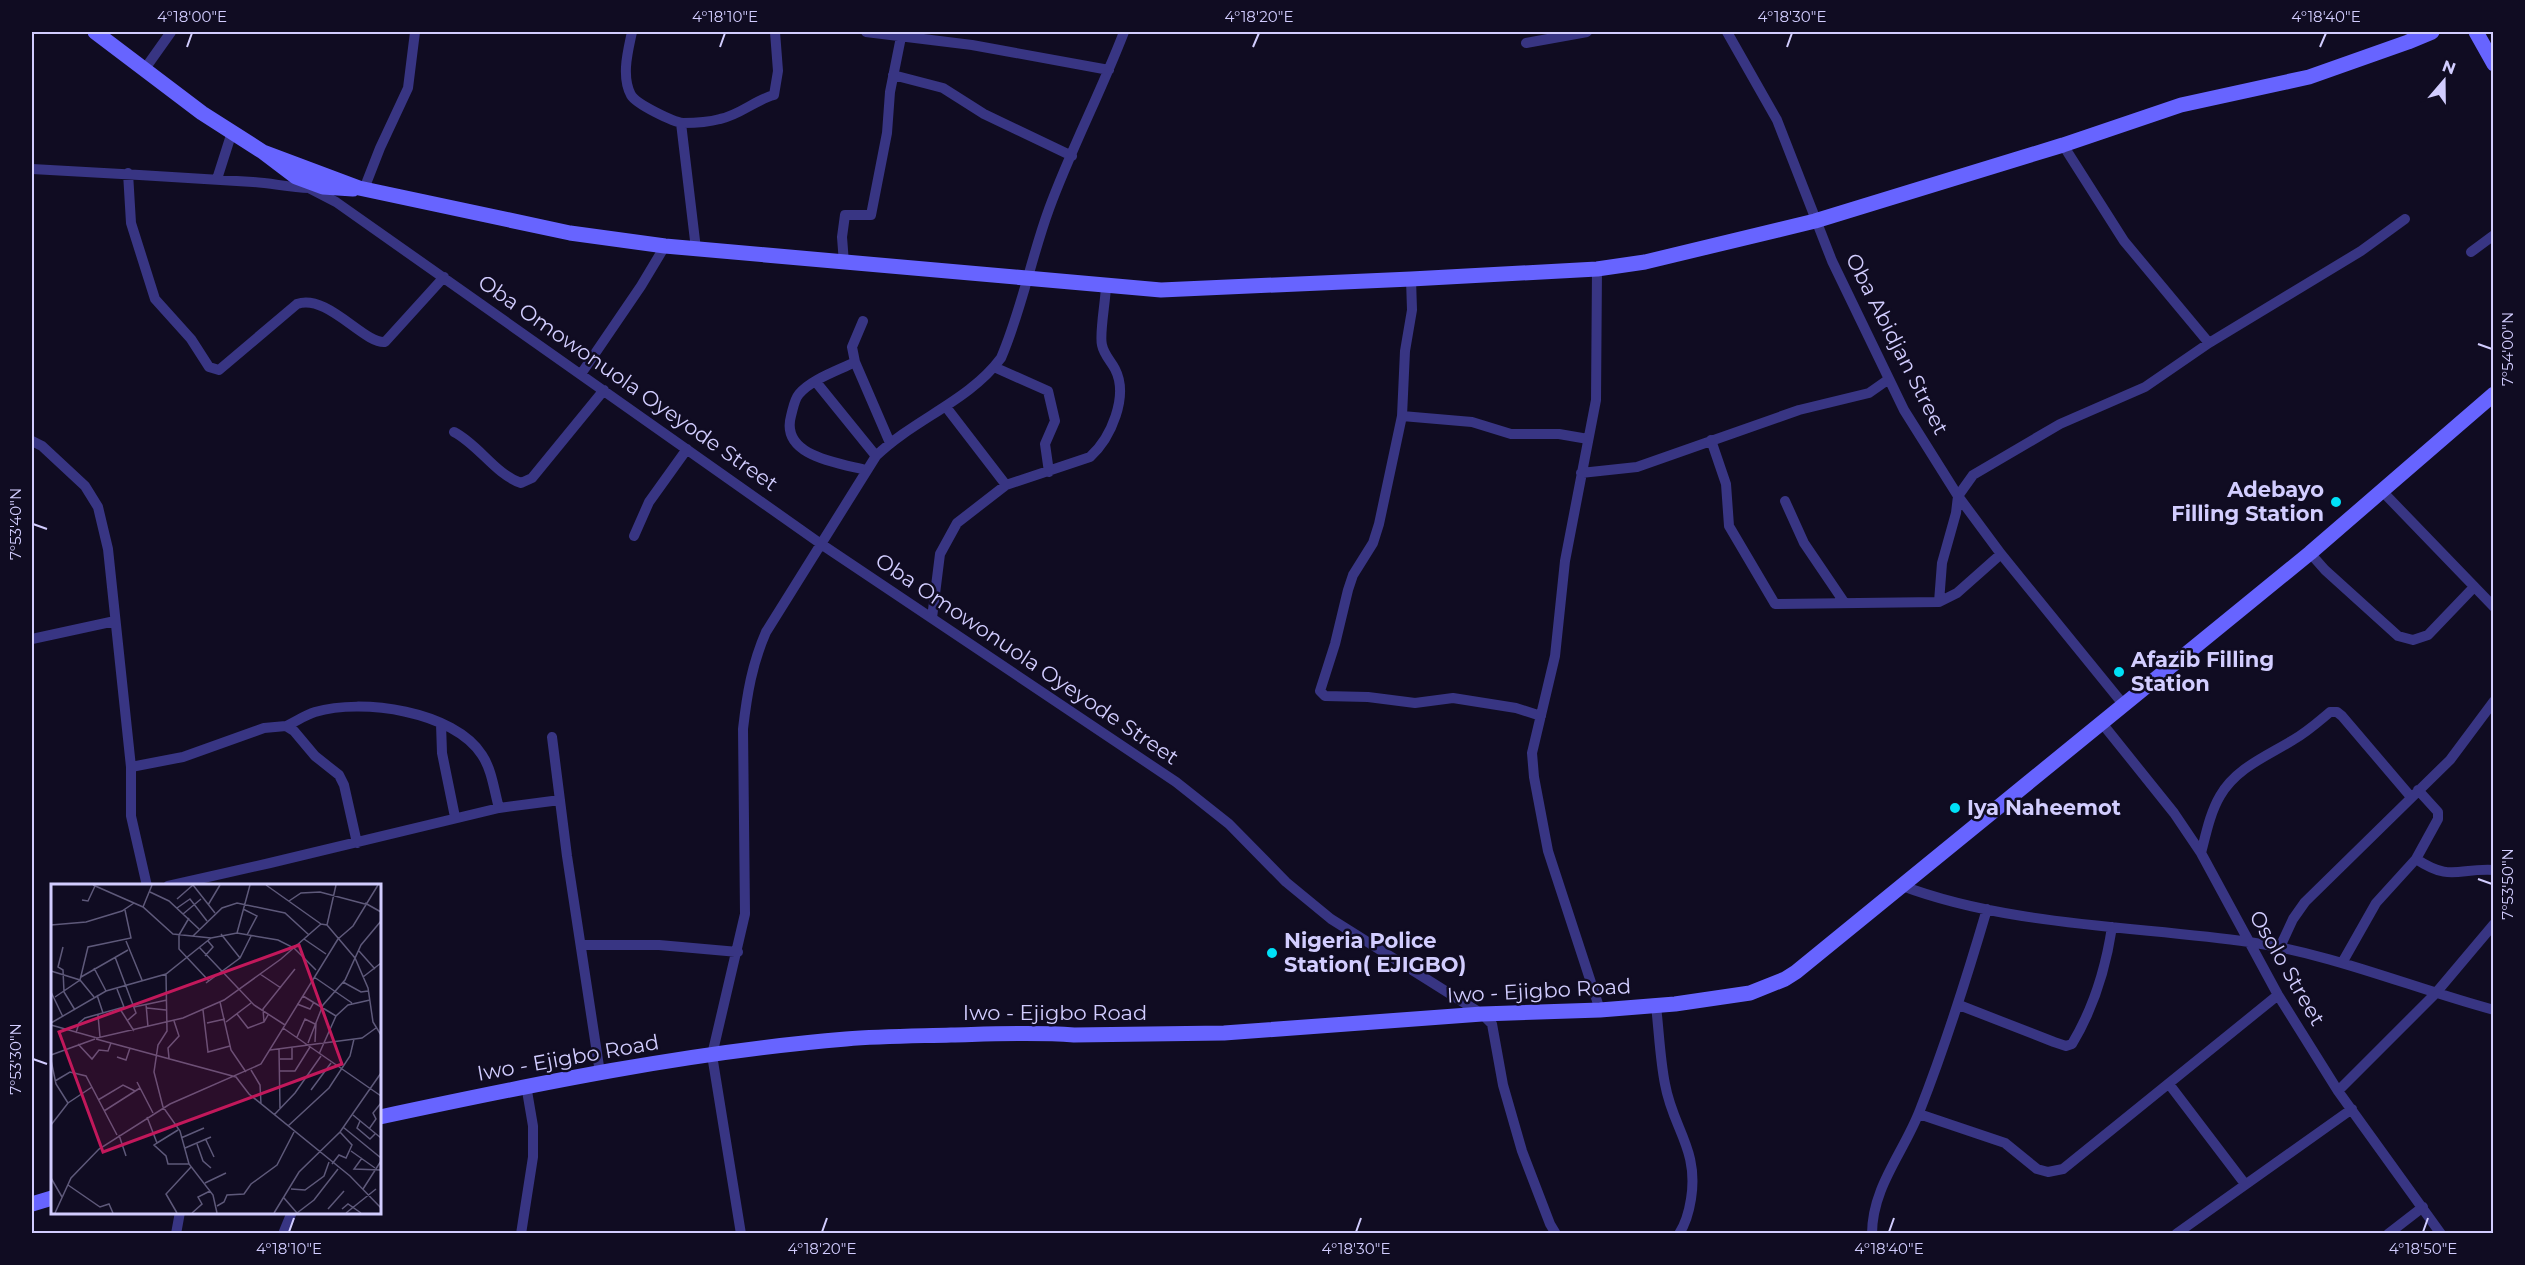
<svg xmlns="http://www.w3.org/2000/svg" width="2525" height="1265" viewBox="0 0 2525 1265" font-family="Montserrat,sans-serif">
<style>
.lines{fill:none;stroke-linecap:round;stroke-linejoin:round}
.street{stroke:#383583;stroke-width:10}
.secondary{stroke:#6764ff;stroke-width:15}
.ticks{fill:none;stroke:#d2cdff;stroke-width:2}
.poi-dot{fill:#00e1f8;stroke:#100c22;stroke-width:2}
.labels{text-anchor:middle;stroke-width:5;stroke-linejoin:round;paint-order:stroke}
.street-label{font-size:21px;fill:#d2cdff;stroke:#100c22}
.poi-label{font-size:21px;font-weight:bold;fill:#d2cdff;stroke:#100c22;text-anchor:start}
.inset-road{fill:none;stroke:#5e597a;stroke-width:1.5}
.view{fill:#c2185b;fill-opacity:0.15;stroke:#c2185b;stroke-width:3}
.inset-edge{fill:none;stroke:#d2cdff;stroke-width:3}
.neatline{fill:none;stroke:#d2cdff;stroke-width:2}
.ticks-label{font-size:15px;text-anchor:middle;fill:#d2cdff}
</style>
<rect width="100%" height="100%" fill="#100c22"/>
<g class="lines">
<path class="street" d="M632,32C628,51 621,76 631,95C636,104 673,122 683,123C695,123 709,122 720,119C740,115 755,100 774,95L778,71L775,32
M866,32L972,45L1109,70
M1727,32L1777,120L1832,261L1904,410L1958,496L2001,554L2123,704
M1526,43L1587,32
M144,70L171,32
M893,75L943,88L984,114L1072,156
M681,123L696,249
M2063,145L2124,241L2209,343
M32,169C106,173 179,177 253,182C272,183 290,188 309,188L311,184
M128,173L131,223L155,299L191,339L209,367L219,370L297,304C327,293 364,344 385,342L444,277
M217,179L232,132
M309,188L336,202L821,544L1176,782L1229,824L1286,882L1331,919L1482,1014L1492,1024L1503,1085L1522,1151L1550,1224L1556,1234
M364,189L380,148L408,88L415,32
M2471,252L2494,235
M844,263L842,237L845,215H871L887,133L890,92L901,37
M1597,269L1596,400L1565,561L1555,656L1532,753L1534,777L1548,851L1600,1010
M1411,279L1412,310L1405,351L1402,416L1379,524L1373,543L1353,575L1348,590L1335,644L1320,691L1325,696L1368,697L1415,703L1453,698L1516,708L1541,716
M863,321L852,347L855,362L890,443
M855,362C837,371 812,379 799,394C794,400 793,409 791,416C780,456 838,463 866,470
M994,367L1048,391L1055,421L1045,444L1049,472
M581,374L641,286L665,246
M816,382L876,456
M946,407L1006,485
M1402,416L1472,422L1511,434H1559L1588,439
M454,432C479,445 495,474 521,483L532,478L604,390
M1711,440L1726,484L1729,526L1775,604L1939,602L1957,593L2001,554
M32,441L42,446L85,486L98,507L108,549L112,587L131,767V816L147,886
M1581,473L1637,467L1799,410L1869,393L1889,379
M2382,491L2494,607
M1785,501L1804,543L1844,602
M634,536L649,502L687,449
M2310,553L2325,570L2398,636L2413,640L2428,635L2474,587
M1939,602L1942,563L1956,513L1958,496L1973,475L2060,424L2145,387L2209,343L2361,251L2405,219
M932,618L940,554L957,523L1006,485L1090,457C1111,438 1129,396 1115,369C1111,361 1104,355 1102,345C1099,335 1106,299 1106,285
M32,639L115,621
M2101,722L2174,813L2201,853L2278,995L2338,1091L2441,1234
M441,724L442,753L455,817
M286,726C295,722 305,715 315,712C362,698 454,711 482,755C492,770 494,790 499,808
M552,737L567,856L600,1073
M131,767L183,757L264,728L286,726L294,731L315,756L339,775L344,785L357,843
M2201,853C2206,834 2210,813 2220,796C2236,768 2267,756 2293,740C2307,732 2318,722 2330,712H2337L2342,716L2411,797
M2416,859C2451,882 2457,868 2494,870
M1900,885C2007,926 2135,926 2249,942C2333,954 2412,988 2494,1010
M168,886L270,863L499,808L560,800
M582,945H659L738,952
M2280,947L2293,919L2305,902L2450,760L2494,701
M2342,963L2376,903L2416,859L2438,819V812L2418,790
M1959,1005L2054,1042L2066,1046L2072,1044C2093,1009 2106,967 2112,927
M1656,1006C1659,1031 1660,1059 1665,1084C1673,1129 1699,1149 1691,1199C1689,1212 1686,1223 1679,1234
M2169,1084L2245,1184
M2338,1091L2435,994L2494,924
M1919,1114L2005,1143L2037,1169L2048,1172L2063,1169L2278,995
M176,1234L180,1212
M283,1234L292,1212
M521,1234L533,1157V1126L526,1085
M741,1234L712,1055L745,914L743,729C747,694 752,664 766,632L876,456C914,419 969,401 1001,358C1022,309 1031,258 1049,209C1071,149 1101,92 1124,32
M1872,1234C1872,1187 1904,1152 1920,1110C1946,1044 1967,977 1987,909
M2176,1234L2352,1109
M2388,1234L2423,1207"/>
<path class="secondary" d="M95,32L202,113L263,152L296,177L323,187L353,189
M2476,32L2494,64
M263,152L359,188L570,233L665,246L1161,290L1411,279L1597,269L1645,262L1815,221L2063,145L2181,105L2309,77L2408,42L2432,32
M380,1117C534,1084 689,1052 846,1039C881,1036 916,1036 951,1035C992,1034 1033,1032 1074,1035L1224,1033L1482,1014L1600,1010L1675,1004L1750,993L1785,979L1796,972L2310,553L2494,394
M32,1204L52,1198"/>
</g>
<path class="ticks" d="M187,47L192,33M720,47L725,33M1253,47L1259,33M1787,47L1792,33M2320,47L2326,33M2478,344L2492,349M33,524L47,529M2478,879L2492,884M33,1059L47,1064M289,1232L294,1218M822,1232L827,1218M1356,1232L1361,1218M1889,1232L1894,1218M2423,1232L2428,1218"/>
<g class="poi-dot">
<circle cx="2336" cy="502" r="6"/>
<circle cx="2119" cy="672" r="6"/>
<circle cx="1955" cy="808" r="6"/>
<circle cx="1272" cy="953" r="6"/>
</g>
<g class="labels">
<g class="street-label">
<text transform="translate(1897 344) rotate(63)" y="7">Oba Abidjan Street</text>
<text transform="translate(628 383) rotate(35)" y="7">Oba Omowonuola Oyeyode Street</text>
<text transform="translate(1027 659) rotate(34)" y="7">Oba Omowonuola Oyeyode Street</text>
<text transform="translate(2287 968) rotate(60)" y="7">Osolo Street</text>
<text transform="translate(1539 991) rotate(-3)" y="7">Iwo - Ejigbo Road</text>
<text x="1055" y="1020">Iwo - Ejigbo Road</text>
<text transform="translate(568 1058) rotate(-10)" y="7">Iwo - Ejigbo Road</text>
</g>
<g class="poi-label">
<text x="2324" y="497" text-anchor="end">Adebayo<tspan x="2324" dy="24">Filling Station</tspan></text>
<text x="2131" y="667">Afazib Filling<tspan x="2131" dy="24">Station</tspan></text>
<text x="1967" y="815">Iya Naheemot</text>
<text x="1284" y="948">Nigeria Police<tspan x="1284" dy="24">Station( EJIGBO)</tspan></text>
</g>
</g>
<g transform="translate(51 884)">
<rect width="330" height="330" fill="#100c22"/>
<path class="inset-road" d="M42,1L92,23L122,50L160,54L186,49L227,56L243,64L265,86M142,1L164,29M215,1L270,40M99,8L118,17L148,45M126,15L142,1M31,16L37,17L44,2M238,17L250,9L269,8L314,20M314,19L330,28M157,21L169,1M92,23L101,1M126,24L139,15L156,37M192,25L206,32L196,51M132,30L150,15M138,34L128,51V65L158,97M0,41L35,38L71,27L83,19M276,41L304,74L317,104L322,138L330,151M276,41L285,1M186,49L199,1M170,50L189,74M142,52L171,24L186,19L234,29L258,51M253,55L275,70M287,55L302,42L327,1M75,57L91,96M12,63L7,83L12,86L13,108L24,126M148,63L203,121L234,141M308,67L324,85M154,72L162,63L157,57M64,73L85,129L77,136M43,84L55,107M0,87L29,96L43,113M115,90L116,147L107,161L103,188L112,223L129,247L138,280L162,311L166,329M209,90L230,104M30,93L77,66M263,93L301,119M312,93L330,79M292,98L310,108L317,107M155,99L189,74L200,52M0,108L12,133M46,111L52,129M252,112L285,132M4,113L29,96L37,63L80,54L74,26M169,118L180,166L195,188M95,120L97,143M246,120L259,125L263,118M83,123L116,116M96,124L115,126M69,125L83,147M152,126L157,168L179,162M186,130L197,144L213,138L217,131M47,131L49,153M175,138L200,119M213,138L212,125L244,85M0,139L55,107L115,90L160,54M156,139L174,135M0,141L46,154L132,134L173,116L230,75L270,40L276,41M232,144L330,212M25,149L28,139L34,134L73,123L66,105M246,153L254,135L264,140M45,155L185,193L198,210L299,292L330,324M264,158L265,139M257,159L272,121L294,96L310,61L330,37M27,160L41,175L48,166L57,167L60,159M228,165L229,225M219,166L311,154L325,144M268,170L285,132L297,121L319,116M0,171L44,155M66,173L75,176L79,164M118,174L117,164L128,152L123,137M229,175H241V163M0,176L5,200L17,219M200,186L209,201L210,220M229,187H244L259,163M4,197L19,188L35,192L66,251M86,198L102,229M260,206L280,179M47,216L72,201L84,207M53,227L89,204M223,231L244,209L270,172M302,231L330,254M96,233L106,259L103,261L115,272L117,280H138M309,237L306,244L319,255L324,250M0,241L17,219L41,203M237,242L278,204L299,172L303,155M292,243L330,274M318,245L325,235L322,229L330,219M68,251L75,272M130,254L153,244M155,256L163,273M106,259L127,246M146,260L152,277L160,284M134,264L160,253M300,267L324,284M311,274L303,285L330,286M281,280L288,271L295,274L301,261L289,248M0,294L11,313M154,299L175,289M17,301L49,323L58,320L62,329M240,305L254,306L273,292L278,278M312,305L330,277M233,314L246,329M166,322L173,318L176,311L193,310L200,300L226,281L243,248M277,325L293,307M291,325L297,320L310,329M4,329L20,294L48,265L119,220L210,180L287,55M126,329L115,310L140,283M141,329L151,320L147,313L159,307M223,329L248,288L289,248L330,189M246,329L263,316L287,285M295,329L325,305"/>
<path class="view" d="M248,61L291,180L52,268L8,148Z"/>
<rect width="330" height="330" class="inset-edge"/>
</g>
<rect width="2525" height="1265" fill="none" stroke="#100c22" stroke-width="66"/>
<g transform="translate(2444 81) rotate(20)" stroke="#100c22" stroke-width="4.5" paint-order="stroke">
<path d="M0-4.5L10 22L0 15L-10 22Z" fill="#d2cdff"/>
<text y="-9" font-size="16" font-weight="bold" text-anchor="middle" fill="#d2cdff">N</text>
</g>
<rect x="33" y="33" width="2459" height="1199" class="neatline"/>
<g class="ticks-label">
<text x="192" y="22">4°18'00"E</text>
<text x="725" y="22">4°18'10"E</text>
<text x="1259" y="22">4°18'20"E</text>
<text x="1792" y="22">4°18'30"E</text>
<text x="2326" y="22">4°18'40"E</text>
<text transform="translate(2508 349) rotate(-90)" y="5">7°54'00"N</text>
<text transform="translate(16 524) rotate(-90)" y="5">7°53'40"N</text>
<text transform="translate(2508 884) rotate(-90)" y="5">7°53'50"N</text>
<text transform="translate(16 1059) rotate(-90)" y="5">7°53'30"N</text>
<text x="289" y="1254">4°18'10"E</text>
<text x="822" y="1254">4°18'20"E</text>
<text x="1356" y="1254">4°18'30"E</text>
<text x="1889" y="1254">4°18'40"E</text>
<text x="2423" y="1254">4°18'50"E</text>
</g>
</svg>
